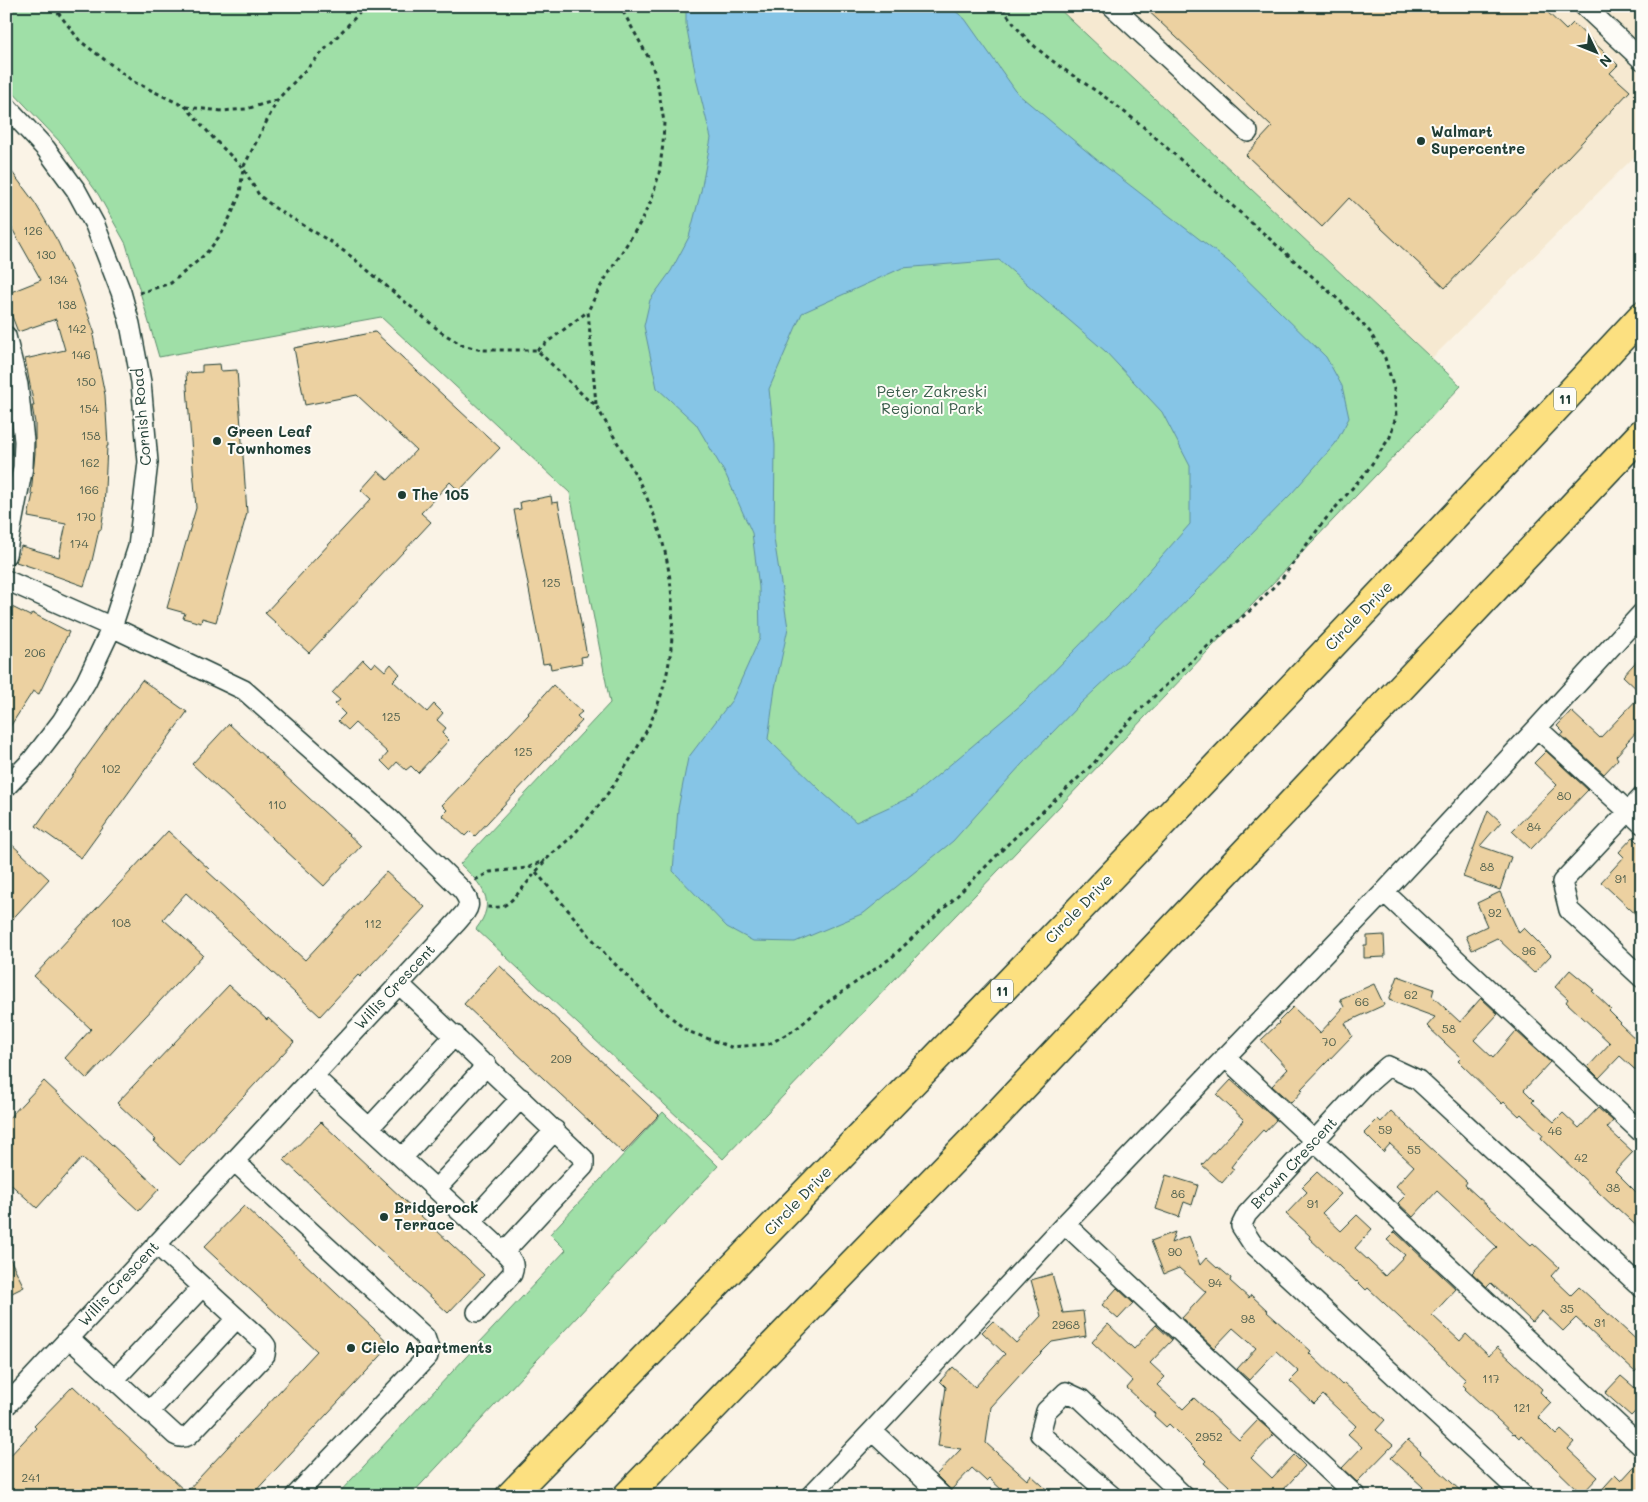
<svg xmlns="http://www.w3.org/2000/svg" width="1648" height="1502" viewBox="0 0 1648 1502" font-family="Mali,sans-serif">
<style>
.built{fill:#f6e9d1}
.green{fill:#9fdfa7;stroke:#5f8e6e}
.water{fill:#86c5e6;stroke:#5d8f9f;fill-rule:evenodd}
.building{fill:#ecd1a1;stroke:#1f3d34}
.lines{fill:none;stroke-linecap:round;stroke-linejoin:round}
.minor-casing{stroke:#1f3d34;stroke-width:22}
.highway-casing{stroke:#1f3d34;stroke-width:31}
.path{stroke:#1f3d34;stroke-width:3;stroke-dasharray:4 4;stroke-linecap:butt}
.minor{stroke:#fdfcf7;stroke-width:19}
.highway{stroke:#fce080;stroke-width:28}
.poi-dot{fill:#1f3d34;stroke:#fdfcf7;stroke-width:2}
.labels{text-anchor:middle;stroke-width:4;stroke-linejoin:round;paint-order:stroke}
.number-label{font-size:12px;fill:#52624f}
.shield{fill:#fdfcf7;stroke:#62766e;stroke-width:1}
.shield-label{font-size:14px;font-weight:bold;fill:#1f3d34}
.poi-label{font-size:15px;font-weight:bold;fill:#1f3d34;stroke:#fdfcf7;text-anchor:start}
.park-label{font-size:15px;fill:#395d4b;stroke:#fdfcf7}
.street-label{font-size:15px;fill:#1f3d34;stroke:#fdfcf7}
</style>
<rect width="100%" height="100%" fill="#faf3e6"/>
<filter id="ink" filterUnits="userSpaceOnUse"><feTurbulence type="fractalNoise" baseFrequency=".02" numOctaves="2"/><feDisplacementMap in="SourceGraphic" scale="10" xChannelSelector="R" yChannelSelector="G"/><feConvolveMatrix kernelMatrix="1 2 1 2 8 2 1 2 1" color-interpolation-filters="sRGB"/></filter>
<g filter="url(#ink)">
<path class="built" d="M1056,6H1642V149L1432,358Z"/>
<path class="green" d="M6,6H1056L1461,386L723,1159L476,929C498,901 482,885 460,864L610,703L570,493L381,317L159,357L126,244L98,194L62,144L6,85Z
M663,1112L718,1166L410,1496H336L566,1250L550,1234Z"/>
<path class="water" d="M686,6H949L965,19L1018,94L1096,159L1229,262L1326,357L1342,386L1349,418L1335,444L1292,493L1145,643L1080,704L1021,765L953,841L864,913L795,942L753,941L727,927L673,871L678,809L688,758L732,700L760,638L759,587L752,533L726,475L696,424L657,388L644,326L650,300L671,271L689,237L701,191L711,138L697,82L686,24ZM999,260L1105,351L1162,412L1190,466V524L1119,605L1022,704L913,796L856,822L824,794L768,739L775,688L788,628L774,539L775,445L769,389L802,313L902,268Z"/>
<path class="building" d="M1143,6H1541L1566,30L1573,23L1618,65L1610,73L1630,91L1445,288L1349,198L1322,227L1246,155L1272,127Z
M6,164L35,203L58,242L77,283L95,334L93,335L105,395L108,446H107L104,510L101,530H99L92,561L84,586L53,575V574L16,562L21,546L59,557L66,524L28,517L33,494H31L35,453V423L32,406H34L25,359L65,350L56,319L18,332L6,301V294L41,280L6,218Z
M375,332L500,448L459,491L450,482L421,513L431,522L309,653L265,613L371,499L361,490L378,471L388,480L416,450L357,395L305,405L294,348Z
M220,364L221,371L237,370L247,513L216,622L202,618L201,623L183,618L185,613L167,608L196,508L186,373L202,372V365Z
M551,496L552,503L558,502L587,656L581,657L582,663L551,669L550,663L543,664L514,510L521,509L520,502Z
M6,604L30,616L32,613L69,632L39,694L33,691L6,733Z
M1642,655V726L1626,743L1627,744L1616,756L1618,759L1604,774L1561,735L1564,733L1557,726L1571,711L1600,738L1642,694L1623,676Z
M363,659L371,667L375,662L385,671L391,664L400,674L393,681L427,712L434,704L443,713L437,720L446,728L442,733L449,740L418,773L411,766L406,770L397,762L390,770L381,761L388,753L355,723L348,730L338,721L345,714L335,704L340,700L332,693Z
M142,680L187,712L81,858L36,826Z
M553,685L582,712L577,716L582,721L475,836L470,831L465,836L442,815L447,810L442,805L529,714L528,713Z
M229,724L361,846L324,886L192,764Z
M1546,751L1588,790L1531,849L1512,831L1557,785L1534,763Z
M1488,810L1501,822L1480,846L1511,857L1500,890L1463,877Z
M168,831L209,869L207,871L305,960L386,872L425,907L360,977L358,975L320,1016L186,893L163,919L203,955L87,1079L65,1058L91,1029L34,976Z
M1633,837L1642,846V920L1601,882L1624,857L1619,852Z
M6,839L49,879L6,926Z
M1500,892L1519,933L1524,928L1551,955L1534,973L1497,938L1472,950L1466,936L1487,926L1477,903Z
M1384,935L1385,957L1364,958V945H1367V936Z
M499,965L659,1115L623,1153L464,1004Z
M1570,970L1594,990L1592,991L1611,1009L1609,1011L1621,1023L1620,1024L1642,1045V1076L1620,1056L1599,1078L1588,1067L1610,1043L1566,1002L1568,999L1555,987Z
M1398,976L1434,989L1432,996L1460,1022L1481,998L1498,1014L1474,1040L1493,1058L1516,1031L1550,1062L1524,1090L1534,1100L1532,1102L1554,1122L1563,1113L1579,1128L1598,1108L1613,1121L1607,1128L1633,1152L1615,1171L1642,1198V1231L1617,1208L1616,1209L1541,1138L1543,1135L1521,1114L1519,1116L1504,1102L1502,1104L1458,1061L1461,1058L1427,1026L1435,1017L1389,1000Z
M1374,984L1384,1005L1345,1023L1352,1036L1301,1089L1303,1090L1291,1103L1272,1086L1288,1069L1261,1040L1279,1023L1278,1022L1293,1007L1320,1033L1344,1007L1340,999Z
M229,985L267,1020L268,1018L294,1042L180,1165L154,1141L156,1140L117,1103Z
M1231,1080L1276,1120L1265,1132L1263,1130L1241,1154L1231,1167L1234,1169L1222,1183L1202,1165L1244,1120L1217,1095Z
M44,1081L159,1189L139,1211L82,1158L37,1208L6,1180V1121Z
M1391,1111L1467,1182L1465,1185L1499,1216L1531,1245L1533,1243L1559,1267L1551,1276L1571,1295L1579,1287L1642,1345V1364L1635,1372L1576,1318L1563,1331L1542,1311L1532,1322L1491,1283L1487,1287L1472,1273L1497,1247L1437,1191L1413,1217L1398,1203L1406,1195L1396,1186L1414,1166L1390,1144L1383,1152L1364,1133L1378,1119L1381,1122Z
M321,1122L484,1275L448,1313L284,1160Z
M1317,1172L1341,1194L1322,1213L1341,1231L1357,1215L1372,1229L1355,1248L1385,1276L1405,1255L1387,1240L1395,1232L1456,1289L1432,1315L1460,1341L1466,1334L1489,1356L1497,1347L1542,1389L1540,1392L1551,1403L1538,1417L1556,1435L1561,1430L1574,1442L1568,1449L1598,1477L1582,1494L1521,1435L1519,1438L1514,1433L1513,1434L1465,1389L1466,1388L1462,1384L1466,1380L1368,1288L1366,1290L1357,1281L1356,1282L1309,1238L1310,1236L1286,1214L1307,1192L1302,1187Z
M1166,1175L1198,1185L1192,1205L1184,1202L1179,1217L1156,1209Z
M244,1206L391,1345L251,1496H6V1460L36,1428L34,1426L73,1386L186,1492L317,1351L204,1247Z
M1175,1232L1171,1243L1189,1236L1200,1265L1206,1258L1217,1268L1218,1267L1231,1278L1230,1281L1249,1298L1251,1295L1268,1311L1267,1312L1311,1351L1309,1353L1342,1385L1344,1383L1385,1420L1376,1430L1393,1445L1357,1482L1342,1468L1362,1447L1348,1434L1356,1426L1323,1395L1314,1404L1290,1381L1299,1372L1276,1351L1249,1380L1237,1369L1256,1348L1233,1328L1214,1348L1182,1318L1206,1292L1179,1268L1164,1274L1151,1241Z
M6,1251L24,1287L6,1296Z
M1052,1274L1063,1313L1083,1311L1086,1336L1052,1342L1031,1363L991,1407L986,1443L1027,1480L1031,1475L1054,1496H1017L1008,1487L1004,1492L989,1478L986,1481L972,1468L951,1490L936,1475L961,1449L938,1446L946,1387L940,1381L953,1367L975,1387L1005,1354L982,1332L993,1321L1016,1343L1041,1316L1031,1280Z
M1117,1288L1133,1303L1118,1319L1102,1305Z
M1108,1324L1134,1349L1156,1325L1172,1340L1150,1363L1165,1377L1157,1385L1183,1409L1194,1398L1239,1440L1258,1420L1274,1434L1251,1458L1272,1478L1294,1455L1305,1466L1284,1489L1291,1496H1240L1204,1463L1206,1461L1169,1424L1166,1427L1154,1416L1155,1414L1127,1388L1133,1381L1092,1342Z
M1621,1376L1642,1394V1405L1631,1416L1605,1393Z
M1408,1440L1421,1452L1420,1453L1466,1496H1433L1391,1458Z
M1642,1458V1496H1596L1615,1475L1621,1481Z"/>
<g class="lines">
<g class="minor-casing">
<path id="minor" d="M1112,6L1248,132
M1584,6L1642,60
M6,106L46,149L76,190L95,225L121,292L130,324L141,382L148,462L138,547L112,627L86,682L62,721L32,760L6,787
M6,336L18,385L24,441L23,467L6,555
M6,580L112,627L244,690L389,818L462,890C474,906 468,909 456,923L6,1406
M1537,728L1642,824
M1642,797L1562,882L1569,910L1642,978
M1384,892L1642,1133
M1225,1057L1642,1447
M313,1076L504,1252L584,1166V1159L399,984
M369,1128L455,1035
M402,1158L487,1065
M234,1161L425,1337L429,1349L428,1356L295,1496
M436,1189L521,1098
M471,1222L555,1130
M1065,1224L1356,1496
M477,1312L512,1274C516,1263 511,1259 504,1252
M69,1338L175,1435C180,1438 186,1438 190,1434L265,1355L266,1346L263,1342L156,1244
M114,1380L202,1287
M149,1412L237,1318
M872,1431L942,1496
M810,1496L872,1431L1065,1224L1384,892L1537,728L1642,613
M1112,1496L1040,1434L1046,1411L1066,1392L1081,1399L1184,1496
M1524,1496L1252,1243L1241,1226L1247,1214L1365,1086L1388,1066L1418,1080L1642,1288"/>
</g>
<g class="highway-casing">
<path id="highway" d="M510,1496C891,1106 1270,715 1642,316
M627,1496L985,1127L1642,433"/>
</g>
<path class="path" d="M53,6L80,41L134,82L186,107L215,140L243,168L259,195L275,208L331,242L352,257L441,332L462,345L482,350H537L587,399L596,405C614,438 635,470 650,505C675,564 681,640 659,701C650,728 634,754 619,777C601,804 582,828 558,849C553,853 548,857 544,862C536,871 514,902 503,906C498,908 490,907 484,907
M186,107L222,111L246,109L277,100
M139,293L171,283L200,259L209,250L222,233L232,213L240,194L243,168L278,99L366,6
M537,350L587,312
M596,404L588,311L599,289L640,223L651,201L659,174L663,144L664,122L657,81L651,62L620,6
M536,872L605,954L650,999L687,1031L731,1047L769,1044L796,1029L829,1001L891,958L954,899L1008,844L1094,763L1118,733L1143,707L1201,652L1253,608L1283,577L1324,521L1367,471L1390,437L1396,416L1394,389L1385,358L1370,332L1341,302L1139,123C1126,114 1114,103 1102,95C1064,69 1025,47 1002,6
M475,880L490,872L527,868L545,860"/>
<use href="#minor" class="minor"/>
<use href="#highway" class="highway"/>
</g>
</g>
<g class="poi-dot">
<circle cx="1421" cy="141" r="5"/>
<circle cx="217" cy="441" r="5"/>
<circle cx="402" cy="495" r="5"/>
<circle cx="384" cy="1217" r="5"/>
<circle cx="351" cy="1348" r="5"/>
</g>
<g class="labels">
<g class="number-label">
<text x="33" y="235">126</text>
<text x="46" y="259">130</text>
<text x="58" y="284">134</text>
<text x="67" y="309">138</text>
<text x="77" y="333">142</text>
<text x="81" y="359">146</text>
<text x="86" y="386">150</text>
<text x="89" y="413">154</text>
<text x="91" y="440">158</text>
<text x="90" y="467">162</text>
<text x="89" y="494">166</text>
<text x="86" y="521">170</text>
<text x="79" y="548">174</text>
<text x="551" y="587">125</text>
<text x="35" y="657">206</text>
<text x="391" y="721">125</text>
<text x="523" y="756">125</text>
<text x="111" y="773">102</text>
<text x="1564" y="800">80</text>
<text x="277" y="809">110</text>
<text x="1534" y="831">84</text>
<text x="1487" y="871">88</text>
<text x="1621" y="883">91</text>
<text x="1495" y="917">92</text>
<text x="121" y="927">108</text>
<text x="373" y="928">112</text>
<text x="1529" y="955">96</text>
<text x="1411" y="999">62</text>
<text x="1362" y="1006">66</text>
<text x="1449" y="1033">58</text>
<text x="1329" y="1046">70</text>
<text x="561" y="1063">209</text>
<text x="1385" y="1134">59</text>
<text x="1555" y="1135">46</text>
<text x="1414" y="1154">55</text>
<text x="1581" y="1162">42</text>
<text x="1613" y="1192">38</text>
<text x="1178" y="1198">86</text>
<text x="1313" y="1208">91</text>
<text x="1175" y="1256">90</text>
<text x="1215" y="1287">94</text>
<text x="1567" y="1313">35</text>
<text x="1248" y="1323">98</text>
<text x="1600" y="1327">31</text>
<text x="1066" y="1329">2968</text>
<text x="1491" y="1383">117</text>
<text x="1522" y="1412">121</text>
<text x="1209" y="1441">2952</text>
<text x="31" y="1482">241</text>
</g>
<g class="shield">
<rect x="1554" y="387.5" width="22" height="23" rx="4"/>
<rect x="991" y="979.5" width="22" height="23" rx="4"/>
</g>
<g class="shield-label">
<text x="1565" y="404">11</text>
<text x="1002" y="996">11</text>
</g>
<g class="poi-label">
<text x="1431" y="137">Walmart<tspan x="1431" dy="17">Supercentre</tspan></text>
<text x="227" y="437">Green Leaf<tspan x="227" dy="17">Townhomes</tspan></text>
<text x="412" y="500">The 105</text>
<text x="394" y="1213">Bridgerock<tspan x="394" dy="17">Terrace</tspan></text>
<text x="361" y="1353">Cielo Apartments</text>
</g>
<g class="park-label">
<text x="932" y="397">Peter Zakreski<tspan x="932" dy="17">Regional Park</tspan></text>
</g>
<g class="street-label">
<text transform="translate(142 417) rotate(-95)" y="5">Cornish Road</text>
<text transform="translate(1359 616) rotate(-46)" y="5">Circle Drive</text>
<text transform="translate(1079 909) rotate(-46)" y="5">Circle Drive</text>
<text transform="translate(395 987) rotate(-47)" y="5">Willis Crescent</text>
<text transform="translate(1294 1163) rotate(-47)" y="5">Brown Crescent</text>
<text transform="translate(798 1201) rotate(-46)" y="5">Circle Drive</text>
<text transform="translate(119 1284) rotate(-47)" y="5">Willis Crescent</text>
</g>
</g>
<rect width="1648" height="1502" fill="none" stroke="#fdfcf7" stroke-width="25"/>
<rect x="12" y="12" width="1623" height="1477" fill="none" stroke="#1f3d34" stroke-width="2" filter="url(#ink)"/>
<g transform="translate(1596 52) rotate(133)" stroke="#fdfcf7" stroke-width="4" paint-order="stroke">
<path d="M0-4L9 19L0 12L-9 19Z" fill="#1f3d34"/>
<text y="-8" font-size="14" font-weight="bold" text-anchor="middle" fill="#1f3d34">N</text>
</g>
</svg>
